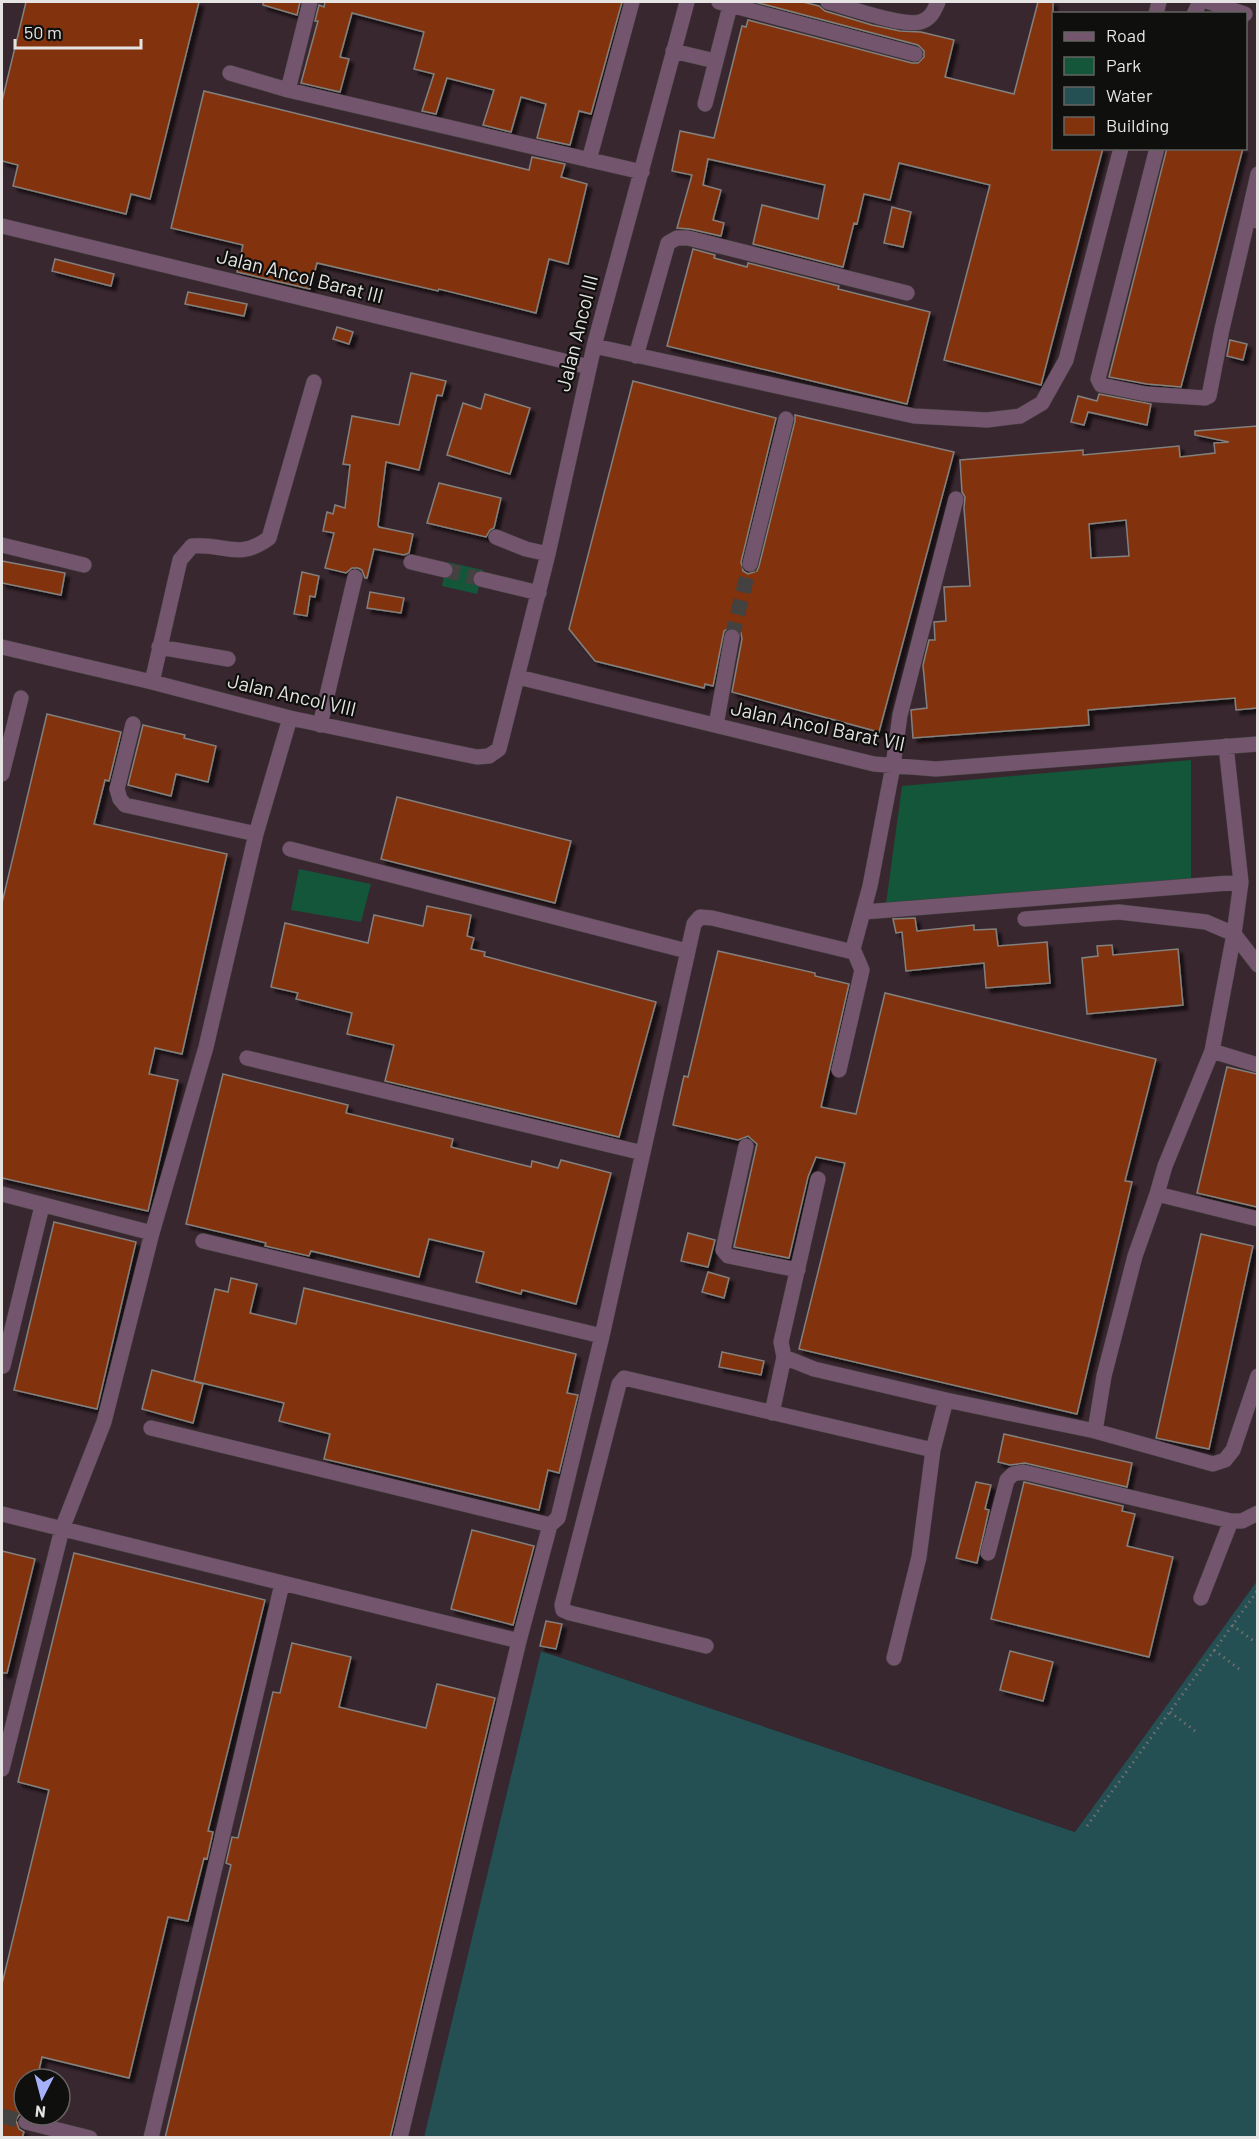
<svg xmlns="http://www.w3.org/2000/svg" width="1259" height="2139" viewBox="0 0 1259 2139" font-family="Barlow,sans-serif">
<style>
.industrial{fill:#39272f;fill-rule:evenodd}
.green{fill:#13563a}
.water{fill:#244f53}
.building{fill:#82330c;stroke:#83807e;stroke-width:1.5;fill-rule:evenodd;filter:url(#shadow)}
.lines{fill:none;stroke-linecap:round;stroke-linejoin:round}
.minor-tunnel{stroke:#444240;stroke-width:15;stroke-dasharray:15 8;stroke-linecap:butt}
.minor-casing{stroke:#42403e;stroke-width:16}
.path{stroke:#72706e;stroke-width:3;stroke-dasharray:1.5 4.5;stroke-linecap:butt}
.minor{stroke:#73556e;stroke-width:15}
.labels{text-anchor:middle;stroke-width:4.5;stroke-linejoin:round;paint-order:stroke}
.street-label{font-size:20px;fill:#e5e4e2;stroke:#0f0f0e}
</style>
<defs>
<filter id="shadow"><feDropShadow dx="4.5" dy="4.5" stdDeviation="1.5" flood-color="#0009"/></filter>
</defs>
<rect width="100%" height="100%" fill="#272523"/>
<path class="industrial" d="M2,2H1257V1581L1076,1832L541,1651L424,2137L2,2138ZM1054,14H1246V148H1054ZM24,2079H60V2115H24Z"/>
<path class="green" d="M447,562L483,570L477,594L442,586Z
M1191,760V879L886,904L902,786Z
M299,869L371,884L361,922L291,910Z"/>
<path class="water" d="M1257,1581V2137H424L541,1651L1075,1832Z"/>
<path class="building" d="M26,2H199L150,199L131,194L126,214L13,186L18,165L2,161V101Z
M263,2H300L297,15L263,5Z
M325,2H622L591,114L579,111L570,145L537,138L546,104L521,97L511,132L483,125L494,90L447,78L436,114L422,111L434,74L414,69L424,32L352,13L340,57L349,59L340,92L301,83L318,21H315L319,5L324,7Z
M755,2H803L819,6L825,11L872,25L900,31L921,32L954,40L945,77L1014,94L1038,2H1053V148H1103L1041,385L944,360L990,185L899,163L890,200L864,194L857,224L854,223L843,267L753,244L762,205L818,219L825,185L708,159L703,185L721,190L713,220L724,223L721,236L690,229L677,228L692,175L672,171L680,131L714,138L742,26L746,27L748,20L912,63H918L924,57V51L918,45Z
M204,91L529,170L532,157L565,164L561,177L587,184L568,264L549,259L536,313L439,289L438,291L317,263L310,289L237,272L243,245L171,228Z
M1167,148H1243L1181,387L1147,384L1109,377Z
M892,207L911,212L903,247L884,243Z
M693,249L715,255L714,258L747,267L748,263L839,286L838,289L930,312L907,404L667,346Z
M55,259L114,274L111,286L52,271Z
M188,292L247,304L244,316L185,304Z
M337,327L353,332L349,344L333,339Z
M1230,340L1247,344L1243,360L1227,356Z
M411,373L446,381L442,396L437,395L419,470L386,462L378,525L379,527L413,534L409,553L404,555L374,549L367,578H365L362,570L358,568H352L346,573L325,568L334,533L323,531L327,512L333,514L335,505L345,508L350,465L343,464L352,416L399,425Z
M633,381L776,418L741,562L743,571L748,574L757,571L759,566L795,421V415L954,452L879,732L732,692L742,639L741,633L734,628H729L724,631L713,686L705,684L704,688L595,661L569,629Z
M485,394L530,408L510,474L447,455L463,403L481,409Z
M1099,394L1151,404L1147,425L1088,412L1084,425L1071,422L1078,396L1097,401Z
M1257,426V708L1236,710L1235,698L1088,710L1089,725L913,738L911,710L927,708L923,665L929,640H935L934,622L946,621L944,587L970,586L964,508L965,497L962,492L960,460L1083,450V455L1179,446L1180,457L1215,453L1214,443L1229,442L1195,435V431ZM1126,520L1129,556L1091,558L1089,524Z
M439,483L501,498L494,528L490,530L486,537L427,523Z
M2,561L65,573L61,595L2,583Z
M302,572L319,576L315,597L310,596L307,616L294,614Z
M370,592L404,598L401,613L367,608Z
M47,714L121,732L109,781L105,780L94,824L227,854L182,1054L155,1048L149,1074L178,1080L148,1211L2,1178V903Z
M143,725L185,735L184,738L216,746L208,782L176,774L171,796L128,785Z
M397,797L571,841L555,903L381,859Z
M427,906L471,915L467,936L474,938L471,949L485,952L484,956L656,1002L619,1137L385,1081L394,1045L347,1034L352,1013L296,999L298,993L271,987L285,923L368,943L374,915L423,926Z
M915,918L917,931L974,925V930L996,929L998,946L1047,942L1050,983L986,988L984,963L906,971L902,932L896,933L893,919Z
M1112,945L1113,955L1178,949L1183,1005L1087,1014L1082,958L1098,956L1097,946Z
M718,951L815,973V976L849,984L821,1107L856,1114L885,993L1156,1059L1125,1181L1132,1182L1077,1414L799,1349L845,1163L816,1157L808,1177L789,1258L734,1247L757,1144L748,1136L738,1140L673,1125L684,1076L688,1077Z
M1227,1067L1257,1074V1207L1197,1193Z
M223,1074L348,1105L346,1113L453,1139L451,1147L531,1167L532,1161L558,1168L561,1160L611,1173L576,1304L522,1290L521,1294L476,1282L484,1252L429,1239L419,1277L311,1251L309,1256L265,1246L266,1243L186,1224Z
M54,1222L136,1242L97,1409L14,1390Z
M688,1233L715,1240L708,1267L681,1261Z
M1201,1234L1253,1246L1209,1449L1156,1438Z
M708,1272L729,1278L724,1298L702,1292Z
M231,1278L257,1284L250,1313L296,1324L304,1288L576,1354L567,1393L578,1395L559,1473L548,1470L539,1510L324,1459L330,1434L279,1421L284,1403L194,1381L215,1289L228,1292Z
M722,1352L764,1361L761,1375L719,1367Z
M152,1370L203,1384L193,1423L142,1409Z
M1004,1434L1132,1463L1127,1487L1025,1463L1010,1465L998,1462Z
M976,1482L991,1485L985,1509L989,1510L977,1563L956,1558Z
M1024,1482L1123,1506L1122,1511L1135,1514L1127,1546L1173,1557L1149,1657L991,1619Z
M472,1530L534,1546L513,1625L451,1609Z
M2,1551L35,1559L7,1673H2Z
M74,1553L265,1600L208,1831L213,1832L207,1859L204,1858L188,1921L168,1917L129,2078L42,2057L37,2079H24V2113L19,2115L16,2120L19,2129L24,2132L22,2138H2V1984L49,1790L18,1782Z
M546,1621L562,1624L556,1649L540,1646Z
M292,1643L351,1657L339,1707L426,1728L437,1684L495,1698L390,2138H165L231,1865L226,1863L232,1837L238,1838L273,1692L280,1693Z
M1010,1651L1053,1662L1043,1701L1000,1690Z"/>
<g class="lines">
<path class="minor-tunnel" d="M445,570L481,579
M732,637L750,564
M2,2116L26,2122"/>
<g class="minor-casing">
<path id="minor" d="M719,2L915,54
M828,2C848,7 902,27 920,22C931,19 934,11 938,2
M1209,2L1245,14
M1156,14L1159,2
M1194,14L1200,2
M673,51L715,61
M230,73L288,90L642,172
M288,90L310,2
M705,104L730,6
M1157,148L1098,379L1101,385L1146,394L1205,398L1209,396L1222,329L1248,218
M589,160L632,2
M1258,174L1248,218L1258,221
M2,226L589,367
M594,346L914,416L987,420L1020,416L1042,403L1066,360L1121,148
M636,356L668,243L677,238H688L907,293
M496,537L526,549L548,554
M2,545L84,565
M411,562L445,570
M750,564L786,419
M481,579L539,593
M2,647L152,682L290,718L477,757L489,756L499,749L548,554L594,346L687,2
M159,647L228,659
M518,677L874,764L936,769L1258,744
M152,682L180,560L192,546C225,543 238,561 269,538L314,382
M133,724L117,789L120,799L125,805L256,834
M320,725L355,577
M716,725L732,637
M2,774L21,698
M290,849L687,951
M864,912L1241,882
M1025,919L1119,912L1206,922L1234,934L1258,965
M1212,1051L1258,1065
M247,1058L643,1153
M839,1070L862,970L853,949
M746,1146L723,1250L728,1256L798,1270
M818,1179L781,1342L784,1357L814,1369L946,1400L1095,1431L1213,1464L1225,1460L1233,1450L1258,1376
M2,1194L152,1233
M1157,1194L1258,1219
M203,1241L602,1336
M3,1366L42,1206
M772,1413L784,1357
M151,1428L550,1525
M1095,1431L1104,1376L1135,1256L1157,1194L1165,1166L1212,1051L1234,934L1241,882L1226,746
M2,1514L519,1641
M988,1553L1007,1480L1013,1474L1023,1472L1231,1521H1242L1258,1513
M1201,1598L1231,1521
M706,1646L570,1613L563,1610L562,1605L619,1384L624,1378L933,1450
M894,1658L919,1557L933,1450L946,1400
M2,1769L62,1529L104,1422L152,1233L206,1047L256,834L290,718
M26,2122L90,2138
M151,2138L282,1584
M400,2138L519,1641L550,1525L558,1518L602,1336L694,924L700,917L712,918L849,951L853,949L870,886L893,766L900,715L956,499"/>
</g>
<path class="path" d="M1232,1625L1255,1642
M1214,1650L1239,1669
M1170,1712L1195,1731
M1087,1826L1258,1590"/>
<use href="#minor" class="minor"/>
</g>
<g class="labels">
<g class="street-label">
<text transform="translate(300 276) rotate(14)" y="7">Jalan Ancol Barat III</text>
<text transform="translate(577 333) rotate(-76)" y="7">Jalan Ancol III</text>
<text transform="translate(292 695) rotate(13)" y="7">Jalan Ancol VIII</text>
<text transform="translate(818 726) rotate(12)" y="7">Jalan Ancol Barat VII</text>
</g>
</g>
<rect width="1259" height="2139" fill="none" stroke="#e5e4e2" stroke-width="6"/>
<rect x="1052" y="12" width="195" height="138" fill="#0f0f0e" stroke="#656463" stroke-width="1.5"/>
<rect x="1064" y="32" width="30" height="9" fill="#73556e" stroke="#656463" stroke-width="1.5"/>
<text x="1106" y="42" font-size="18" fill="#e5e4e2">Road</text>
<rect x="1064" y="57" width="30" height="18" fill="#13563a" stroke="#656463" stroke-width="1.5"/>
<text x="1106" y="72" font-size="18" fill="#e5e4e2">Park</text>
<rect x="1064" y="87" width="30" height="18" fill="#244f53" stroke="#656463" stroke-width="1.5"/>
<text x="1106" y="102" font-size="18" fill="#e5e4e2">Water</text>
<rect x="1064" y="117" width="30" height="18" fill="#82330c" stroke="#656463" stroke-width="1.5"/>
<text x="1106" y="132" font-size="18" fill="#e5e4e2">Building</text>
<g transform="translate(42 2097) rotate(186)"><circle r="28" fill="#0f0f0e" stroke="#656463" stroke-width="1.5"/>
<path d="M0-4.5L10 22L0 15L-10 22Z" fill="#a6b1fc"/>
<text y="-9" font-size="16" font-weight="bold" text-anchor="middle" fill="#e5e4e2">N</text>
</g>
<path d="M15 39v9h126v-9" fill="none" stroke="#e5e4e2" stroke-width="3"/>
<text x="24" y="39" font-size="18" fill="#e5e4e2" stroke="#0f0f0e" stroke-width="4.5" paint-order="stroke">50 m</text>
</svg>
